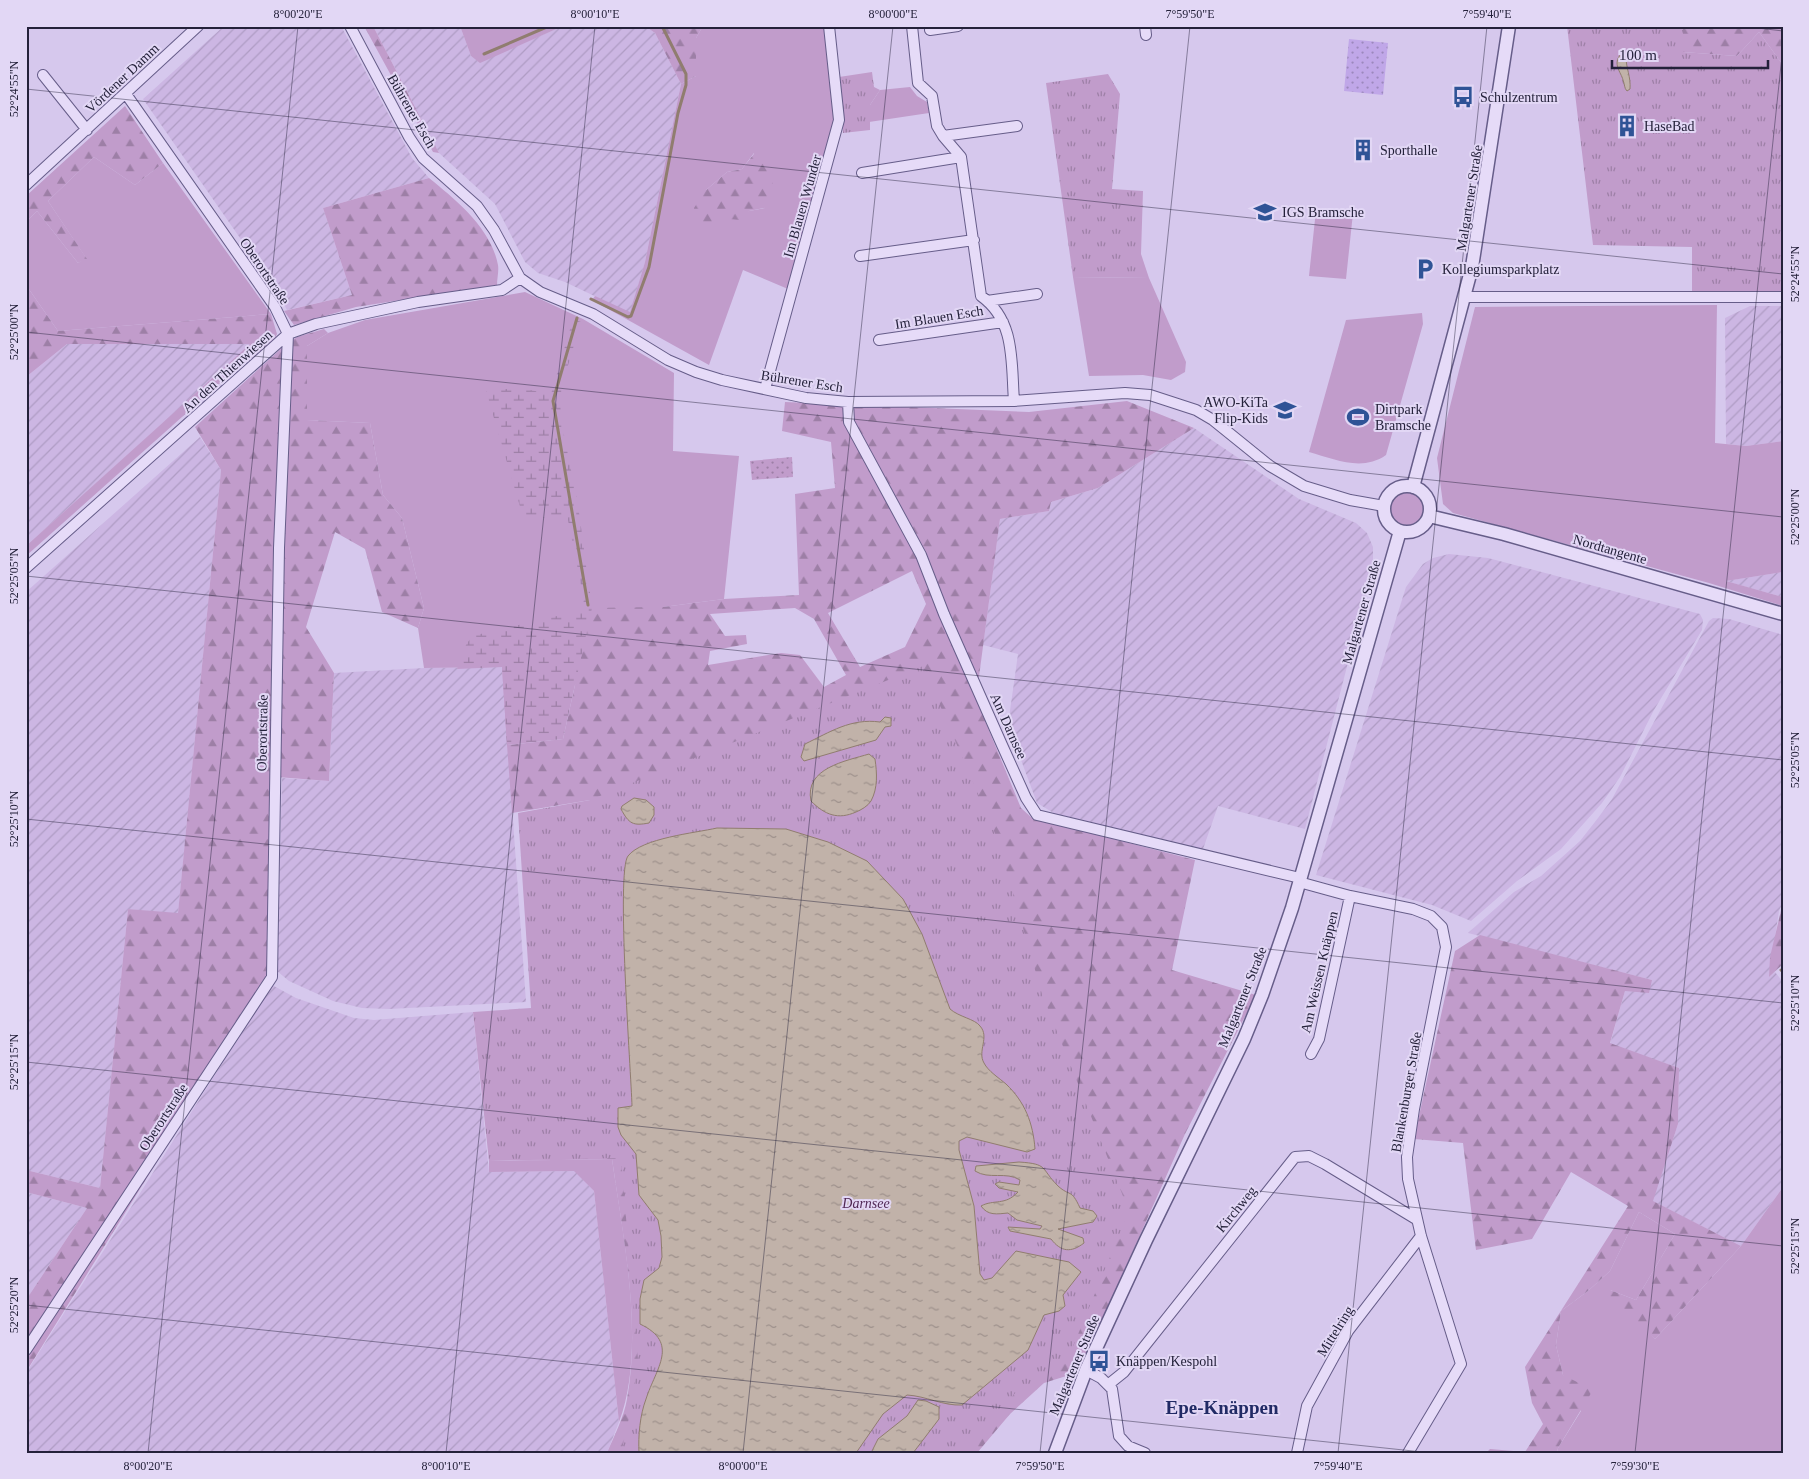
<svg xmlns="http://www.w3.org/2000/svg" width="1809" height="1479" viewBox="0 0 1809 1479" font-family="'Times New Roman',serif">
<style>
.farmland{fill:url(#farmland-furrows)}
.grass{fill:#c19ccb;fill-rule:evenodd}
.forest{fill:url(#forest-firs);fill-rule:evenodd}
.wetland{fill:url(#wetland-marsh)}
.sand{fill:url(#sand-dots)}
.park{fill:url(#park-tufts)}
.garden{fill:url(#garden-dots)}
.water{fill:url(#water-ripples);stroke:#907d6f}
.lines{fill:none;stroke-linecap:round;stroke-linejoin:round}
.stream{stroke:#907d6f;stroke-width:3}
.minor-casing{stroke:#665d89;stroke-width:12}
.tertiary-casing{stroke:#665d89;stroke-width:15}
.minor{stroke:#e6dbf8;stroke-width:10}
.tertiary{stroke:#e6dbf8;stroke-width:12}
.ticks{fill:none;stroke:#24213a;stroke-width:1;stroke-opacity:0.45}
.labels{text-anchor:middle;stroke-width:4;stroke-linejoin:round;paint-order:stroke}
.street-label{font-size:14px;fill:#24213a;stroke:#e2d7f5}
.poi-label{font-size:14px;fill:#24213a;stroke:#e2d7f5;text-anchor:start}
.park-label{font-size:14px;font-style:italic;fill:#512855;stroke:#e2d7f5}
.district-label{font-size:19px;font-weight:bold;fill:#212a65;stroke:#e2d7f5}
.neatline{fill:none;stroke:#24213a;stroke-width:2}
.ticks-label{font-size:12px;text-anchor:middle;fill:#24213a}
</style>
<defs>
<pattern id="farmland-furrows" width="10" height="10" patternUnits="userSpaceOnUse" patternTransform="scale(1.25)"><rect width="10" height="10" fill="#ccb6e3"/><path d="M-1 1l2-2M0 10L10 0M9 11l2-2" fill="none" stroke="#af9cc4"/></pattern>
<pattern id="forest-firs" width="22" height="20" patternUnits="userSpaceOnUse" patternTransform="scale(1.25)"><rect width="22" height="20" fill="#c19ccb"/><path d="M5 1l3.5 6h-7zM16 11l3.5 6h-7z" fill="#9d7fa6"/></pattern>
<pattern id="wetland-marsh" width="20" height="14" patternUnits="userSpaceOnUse" patternTransform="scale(1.25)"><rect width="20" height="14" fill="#c19ccb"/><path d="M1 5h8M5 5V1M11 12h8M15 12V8" fill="none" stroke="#9d7fa6"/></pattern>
<pattern id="sand-dots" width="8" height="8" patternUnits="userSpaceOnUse" patternTransform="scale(1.25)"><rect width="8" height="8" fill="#c0a7e8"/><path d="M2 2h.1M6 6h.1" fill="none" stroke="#9c88bd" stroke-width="1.8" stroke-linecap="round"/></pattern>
<pattern id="park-tufts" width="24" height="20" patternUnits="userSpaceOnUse" patternTransform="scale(1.25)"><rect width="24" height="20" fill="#c19ccb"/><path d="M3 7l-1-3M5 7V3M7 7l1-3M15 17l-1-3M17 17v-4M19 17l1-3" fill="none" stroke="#9d7fa6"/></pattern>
<pattern id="garden-dots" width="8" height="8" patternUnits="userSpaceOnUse" patternTransform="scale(1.25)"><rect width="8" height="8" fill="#c19ccb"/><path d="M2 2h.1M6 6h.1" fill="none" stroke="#9d7fa6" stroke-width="1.8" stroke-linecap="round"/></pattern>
<pattern id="water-ripples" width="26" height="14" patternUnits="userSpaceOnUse" patternTransform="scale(1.25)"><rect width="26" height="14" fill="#c1b2a9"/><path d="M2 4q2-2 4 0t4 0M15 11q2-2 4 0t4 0" fill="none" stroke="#9d908b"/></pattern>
</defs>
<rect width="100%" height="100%" fill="#d6c8ed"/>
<path class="farmland" d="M224,26H341L412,158L429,178L323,208L352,295L287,310L277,291L143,99Z
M373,26H460L471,56L480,62L563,26H645L655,33L681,84L645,262L630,313L565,282L538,273L525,262L495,204L439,153Z
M1750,306H1783V441L1746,446L1726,444L1725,318Z
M67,344H251L26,546V377Z
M1194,428L1299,499L1356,523L1367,533L1373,547V566L1305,829L1218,806L1202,852L1057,815L1037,803L1008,725L1018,654L983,645L1000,519L1049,511L1051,502L1098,488Z
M200,437L221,470L178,914L128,909L100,1188L26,1170V592Z
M1449,554L1488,558L1534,570L1700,614L1703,620L1702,630L1654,710L1620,777L1602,803L1561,849L1517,881L1471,921L1432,905L1316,875L1406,587L1423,564L1433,558Z
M1783,572V597L1725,581Z
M1713,618L1729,619L1783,635V902L1779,911L1769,977L1775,972L1783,982V1187L1741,1246L1652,1201L1678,1124L1679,1068L1610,1044L1625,991L1652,980L1468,933L1514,892L1541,876L1580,841L1598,818L1612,799L1709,621Z
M502,667L526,1002L389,1009L362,1008L333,1001L289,981L277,971L282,778L329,781L334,673L424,668Z
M272,985L296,998L354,1018L374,1020L473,1012L489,1172L575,1171L594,1191L619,1422L607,1453H26V1373Z
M26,1192L87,1208L26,1300Z"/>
<path class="grass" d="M460,26H563L480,63L471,56Z
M703,26H824L833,113V127L788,289L743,270L709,365L592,300L595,296L630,312L645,262L681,84L696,76V38ZM754,153L765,208L749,211L724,220L706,190L727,172L742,169Z
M910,87L917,96L927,102L929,113L869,122L870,105L880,90Z
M94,157L135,185L163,163L271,314L58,331L26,285V222L37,211L78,263L86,258L48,201Z
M1316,210L1353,213L1346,279L1309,276Z
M1073,277L1149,278L1186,362L1185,372L1171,380L1143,375L1089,376Z
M525,292L583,319L674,373L673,451L739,456L724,599L663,607L507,745L502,667L424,668L418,628L424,608L402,518L383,495L370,423L307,420V346L328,333L365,320Z
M1717,305L1715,443L1746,446L1783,441V572L1726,581L1783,597V606L1709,583L1453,513L1443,504L1437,458L1475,307Z
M1422,313L1423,324L1386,455C1362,472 1334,459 1309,452L1346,320Z
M1391 509a16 16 0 1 1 32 0a16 16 0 1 1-32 0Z
M612,1159C623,1236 647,1349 619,1422L594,1191L574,1171L489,1172V1161Z
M1783,1187V1453H1557L1558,1448L1581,1411L1563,1375L1556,1345L1561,1311L1588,1291L1610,1271L1639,1212L1675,1234L1636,1300L1610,1290L1655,1339L1741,1246Z"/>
<path class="forest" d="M364,26H373L439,153L433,152Z
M645,26H703L696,38V76L681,84L655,33Z
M1683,26H1783V65L1759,32L1737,56L1683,52Z
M125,106L163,163L135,185L94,157L48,201L87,259L78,263L37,211L26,222V196Z
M757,150H766L768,153L773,188L769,207L749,211L744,221C732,218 726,218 716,226L699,225L695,219L694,208L706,190L727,172L742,169Z
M429,178C456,200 491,228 498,265C499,271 497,279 497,285L356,307L294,325L284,311L352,295L323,208Z
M26,285L58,331L271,314L277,334L273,342L228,376L26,556V546L250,344H67L26,377Z
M324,329L328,333L307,346V420L370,423L383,495L402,518L424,608L418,628L382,612L365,549L335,532L306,627L334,673L329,781L277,777L272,977L26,1372V1300L87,1208L26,1192V1170L100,1188L128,909L178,913L221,470L195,427L284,346L297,337Z
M1127,401L1194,428L1098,488L1051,502L1049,511L1000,519L976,699L1021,808L1032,818L1195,860L1172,970L1256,995L1185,1134L1079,1372L1044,1383L1010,1414L977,1453H856L590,800L512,813L507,745L563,739L592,608L663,607L724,599L799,595L795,494L835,488L831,442L782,431L785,402L1029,412ZM912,571L926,604L905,647L860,667L828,613ZM795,608L814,619L846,675L824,687L800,655L781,653L708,665L710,651L747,644L746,635L725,636L710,614Z
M1783,902V964L1769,977L1770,957Z
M1480,935L1652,980L1649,993L1625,991L1610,1043L1679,1068L1678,1124L1653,1201L1741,1246L1655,1339L1606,1294L1610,1290L1636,1300L1675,1234L1639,1212L1610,1271L1588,1291L1561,1311L1556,1345L1563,1375L1593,1390L1558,1448L1557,1453H1486L1490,1449L1525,1452L1543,1424L1532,1403L1525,1367L1628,1206L1571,1172L1532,1239L1476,1250L1463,1143L1414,1139L1455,951Z
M636,1154L639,1195V1453H607C614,1436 624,1417 627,1399C641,1321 623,1237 612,1159L510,1161Z"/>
<path class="wetland" d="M573,319L581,322L563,382L560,403L562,425L578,505L592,608L563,739L507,745L502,667L457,669L466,645L472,636L570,613L582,608L584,600L567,515L524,520L486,391L519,388L551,394Z"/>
<path class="sand" d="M1349,39L1388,43L1383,95L1344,91Z"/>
<path class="park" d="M1567,26H1683V52L1737,56L1759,32L1783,65V293L1692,295V247L1593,245Z
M872,72L874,87L880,90L870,105V130L843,133L839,77Z
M1108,74L1120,94L1112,189L1143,191L1141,254L1149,278L1073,277L1046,83Z
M923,666L997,838L1042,994L1129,1211L1067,1361L1016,1392L965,1453H621L632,1405L638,1360L621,1158L489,1161L473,1012L531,1008L518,813L590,800Z"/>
<path class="garden" d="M792,457L793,477L752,480L750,461Z"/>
<path class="water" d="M1621,54L1626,57C1626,68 1631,77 1630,89L1627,91C1624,88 1625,85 1623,80C1621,72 1612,64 1621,54Z
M885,717L891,718V726L885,727L876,740L804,761L801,757L805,744C830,732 851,718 880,722Z
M869,754L875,759C877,773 878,788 871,801C868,806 861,810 856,812C838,820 825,815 811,801C804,768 846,761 869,754Z
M634,798L646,800L654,807V815L649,823C633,826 629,824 621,809L622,806Z
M717,828L786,829L828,842L867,861L903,899L922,934L950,1009C959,1017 975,1019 980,1026C990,1037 977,1051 984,1063C988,1071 999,1078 1006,1084C1025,1102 1033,1123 1035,1149L1027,1152L967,1137L959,1141V1150L974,1206L980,1274L984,1280L992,1278L1016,1251L1069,1262L1081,1272L1063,1295L1065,1306L1059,1311L1044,1315L1028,1350L962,1405C943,1406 926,1396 907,1395L883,1414L856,1453H639C638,1436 640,1415 646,1399C656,1368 680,1343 640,1324V1299L644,1280L659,1268L662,1257L661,1236L658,1220L639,1195L636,1154L621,1135L618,1127V1108L632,1106C631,1072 616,871 628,856C642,838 695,833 717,828Z
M1019,1162C1049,1164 1040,1168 1058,1186C1070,1197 1071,1188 1080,1208L1093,1211L1097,1216L1093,1222L1058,1229L1083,1238L1084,1243C1071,1253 1061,1252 1051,1239L1010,1231L1008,1227L1040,1229L1042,1226L1017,1220L1008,1213C997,1214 988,1216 981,1206C994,1199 1005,1206 1018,1192L999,1188L995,1184L999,1182L1019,1185L1020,1180C1006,1171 989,1180 975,1171L976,1166Z
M918,1400L926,1401L939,1407V1419L913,1453H871L878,1439L907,1416Z"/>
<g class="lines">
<path class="stream" d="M484,54L549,26
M591,299L628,317L631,316L649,267L678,113L686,85V74L662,26
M577,318L553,401L588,605
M1781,970L1783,972"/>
<g class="minor-casing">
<path id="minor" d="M350,26L409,137L423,158L477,206L494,230L520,278L540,292L593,314L668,360L696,372L722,380L806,398L848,402L1014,401L1125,393L1150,395L1196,410L1213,420L1270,466L1304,486L1350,500L1384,506
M912,26L918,83L932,96L937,126L943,136L961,157L981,296C1016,321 1011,363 1014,401
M931,26L930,30L958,26
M1145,26L1146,35
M43,75L87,130
M943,136L1017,126
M862,173L961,157
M26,185L198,26
M860,256L974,240
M1465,297H1783
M987,301L1037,294
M879,340L1003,322
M765,389L839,120L829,26
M848,402L849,422L921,555L944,614L1002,745L1026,798L1037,815L1300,878
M26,568L288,334L316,324L418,302L502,290L520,278
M1299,882L1350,896L1413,909L1431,916L1442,927L1446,947L1414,1109L1407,1157L1408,1179L1421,1236L1461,1364L1408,1453
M1311,1054L1319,1039L1350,896
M26,1350L272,977L279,548L288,334L275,307L126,94
M1086,1370L1101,1378L1112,1389L1119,1436L1128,1446L1145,1453
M1109,1384L1124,1372L1295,1157L1309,1156L1325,1164L1416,1219
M1297,1453L1307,1406L1348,1331L1421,1236"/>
</g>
<g class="tertiary-casing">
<path id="tertiary" d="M1384 509a23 23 0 1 1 46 0a23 23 0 1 1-46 0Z
M1413,487L1472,267L1509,26
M1429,516L1504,534L1783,614
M1055,1453L1086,1370L1146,1240L1244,1039L1262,995L1292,908L1400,531"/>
</g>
<use href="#minor" class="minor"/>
<use href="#tertiary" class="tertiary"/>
</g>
<path class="ticks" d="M1741,26L1783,31M26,89L1783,274M26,332L1783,517M26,576L1783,760M26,819L1783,1003M26,1062L1783,1246M26,1305L1432,1453M148,1453L298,26M446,1453L595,26M743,1453L893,26M1040,1453L1190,26M1338,1453L1487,26M1635,1453L1783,46"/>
<defs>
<g id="bus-bare" transform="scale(1.725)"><path d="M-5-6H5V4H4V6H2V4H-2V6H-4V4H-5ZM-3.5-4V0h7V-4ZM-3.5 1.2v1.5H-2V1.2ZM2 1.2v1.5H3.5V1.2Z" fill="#2f5396" stroke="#e2d7f5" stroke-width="2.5" paint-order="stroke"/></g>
<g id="building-bare" transform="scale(1.725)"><path d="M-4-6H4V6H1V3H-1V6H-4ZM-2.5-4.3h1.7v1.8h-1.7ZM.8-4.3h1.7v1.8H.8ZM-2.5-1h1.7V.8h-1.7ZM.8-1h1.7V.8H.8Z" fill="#2f5396" stroke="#e2d7f5" stroke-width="2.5" paint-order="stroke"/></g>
<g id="school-bare" transform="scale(1.725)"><path d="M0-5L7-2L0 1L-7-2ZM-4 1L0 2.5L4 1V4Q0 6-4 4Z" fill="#2f5396" stroke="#e2d7f5" stroke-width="2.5" paint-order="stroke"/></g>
<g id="parking-bare" transform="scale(1.725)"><path d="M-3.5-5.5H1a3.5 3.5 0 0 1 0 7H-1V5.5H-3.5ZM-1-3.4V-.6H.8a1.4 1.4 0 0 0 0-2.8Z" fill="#2f5396" stroke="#e2d7f5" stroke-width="2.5" paint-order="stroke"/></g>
<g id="stadium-bare" transform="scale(1.725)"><path d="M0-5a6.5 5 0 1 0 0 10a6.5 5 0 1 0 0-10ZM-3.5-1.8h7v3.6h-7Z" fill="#2f5396" stroke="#e2d7f5" stroke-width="2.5" paint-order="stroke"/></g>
</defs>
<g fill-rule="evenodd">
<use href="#bus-bare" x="1463" y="97"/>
<use href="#building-bare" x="1627" y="126"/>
<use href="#building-bare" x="1363" y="150"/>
<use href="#school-bare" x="1265" y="212"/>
<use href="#parking-bare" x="1425" y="269"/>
<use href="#school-bare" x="1285" y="410"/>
<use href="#stadium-bare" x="1358" y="417"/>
<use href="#bus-bare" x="1099" y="1361"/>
</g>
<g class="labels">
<g class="street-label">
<text transform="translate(122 78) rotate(-43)" y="5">Vördener Damm</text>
<text transform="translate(412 111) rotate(60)" y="5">Bührener Esch</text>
<text transform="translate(1469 198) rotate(-81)" y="5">Malgartener Straße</text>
<text transform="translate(802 206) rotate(-74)" y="5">Im Blauen Wunder</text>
<text transform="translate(265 271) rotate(56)" y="5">Oberortstraße</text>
<text transform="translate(939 317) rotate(-9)" y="5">Im Blauen Esch</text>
<text transform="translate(227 371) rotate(-42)" y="5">An den Thienwiesen</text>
<text transform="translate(802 381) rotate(9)" y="5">Bührener Esch</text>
<text transform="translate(1610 549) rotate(16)" y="5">Nordtangente</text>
<text transform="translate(1361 612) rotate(-74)" y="5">Malgartener Straße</text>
<text transform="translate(1009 726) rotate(66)" y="5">Am Darnsee</text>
<text transform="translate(262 733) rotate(-89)" y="5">Oberortstraße</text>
<text transform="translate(1319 972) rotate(-77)" y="5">Am Weissen Knäppen</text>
<text transform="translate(1242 997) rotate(-68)" y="5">Malgartener Straße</text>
<text transform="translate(1406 1092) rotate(-80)" y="5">Blankenburger Straße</text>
<text transform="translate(163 1117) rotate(-57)" y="5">Oberortstraße</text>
<text transform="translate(1236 1209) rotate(-51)" y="5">Kirchweg</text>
<text transform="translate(1335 1331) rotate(-58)" y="5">Mittelring</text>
<text transform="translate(1074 1365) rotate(-67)" y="5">Malgartener Straße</text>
</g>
<g class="poi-label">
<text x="1480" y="102">Schulzentrum</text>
<text x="1644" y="131">HaseBad</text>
<text x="1380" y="155">Sporthalle</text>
<text x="1282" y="217">IGS Bramsche</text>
<text x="1442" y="274">Kollegiumsparkplatz</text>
<text x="1268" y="407" text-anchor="end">AWO-KiTa<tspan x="1268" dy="16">Flip-Kids</tspan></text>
<text x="1375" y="414">Dirtpark<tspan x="1375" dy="16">Bramsche</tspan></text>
<text x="1116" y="1366">Knäppen/Kespohl</text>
</g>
<g class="park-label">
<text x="866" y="1208">Darnsee</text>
</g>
<g class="district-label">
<text x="1222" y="1414">Epe-Knäppen</text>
</g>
</g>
<rect width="1809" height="1479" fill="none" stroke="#e2d7f5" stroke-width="55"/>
<path d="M1612 60v8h156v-8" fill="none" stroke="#24213a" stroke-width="2.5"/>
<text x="1619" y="60" font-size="15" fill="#24213a" stroke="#e2d7f5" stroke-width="4" paint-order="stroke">100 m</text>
<rect x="28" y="28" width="1754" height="1424" class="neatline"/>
<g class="ticks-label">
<text x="298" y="18">8°00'20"E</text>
<text x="595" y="18">8°00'10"E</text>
<text x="893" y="18">8°00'00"E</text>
<text x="1190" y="18">7°59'50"E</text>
<text x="1487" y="18">7°59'40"E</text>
<text transform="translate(14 89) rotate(-90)" y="4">52°24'55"N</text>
<text transform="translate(1795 274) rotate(-90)" y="4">52°24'55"N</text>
<text transform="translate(14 332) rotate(-90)" y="4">52°25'00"N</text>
<text transform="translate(1795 517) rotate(-90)" y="4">52°25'00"N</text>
<text transform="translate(14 576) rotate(-90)" y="4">52°25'05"N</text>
<text transform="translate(1795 760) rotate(-90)" y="4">52°25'05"N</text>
<text transform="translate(14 819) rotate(-90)" y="4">52°25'10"N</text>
<text transform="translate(1795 1003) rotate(-90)" y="4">52°25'10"N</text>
<text transform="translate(14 1062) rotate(-90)" y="4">52°25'15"N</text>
<text transform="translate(1795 1246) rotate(-90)" y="4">52°25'15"N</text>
<text transform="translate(14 1305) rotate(-90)" y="4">52°25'20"N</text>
<text x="148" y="1470">8°00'20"E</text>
<text x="446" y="1470">8°00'10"E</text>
<text x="743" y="1470">8°00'00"E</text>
<text x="1040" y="1470">7°59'50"E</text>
<text x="1338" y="1470">7°59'40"E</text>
<text x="1635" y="1470">7°59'30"E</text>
</g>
</svg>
